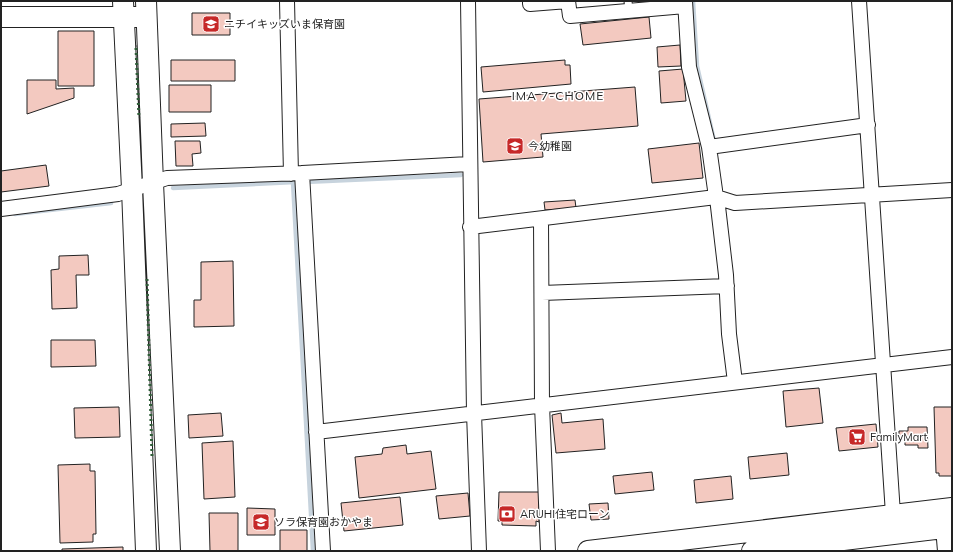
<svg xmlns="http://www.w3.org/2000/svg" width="953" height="552" viewBox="0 0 953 552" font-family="Mulish,'Noto Sans JP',sans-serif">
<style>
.green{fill:#e0efe3;stroke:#6f6f6f}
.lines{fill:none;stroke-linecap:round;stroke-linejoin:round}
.stream{stroke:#c7d3dd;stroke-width:4.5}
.building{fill:#f3c9c0;stroke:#222}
.lane-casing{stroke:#222;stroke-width:9}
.street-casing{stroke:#222;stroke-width:16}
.secondary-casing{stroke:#222;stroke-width:22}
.lane{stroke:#fff;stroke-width:7}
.street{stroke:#fff;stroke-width:14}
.secondary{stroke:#fff;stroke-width:20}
.hedge{stroke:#2f5e38;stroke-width:3;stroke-dasharray:2 3;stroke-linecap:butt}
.labels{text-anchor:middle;stroke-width:3;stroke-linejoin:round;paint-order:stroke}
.poi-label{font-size:11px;fill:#222;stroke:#fff;text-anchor:start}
.neighbourhood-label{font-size:12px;letter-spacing:1px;fill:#222;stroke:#fff}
</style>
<rect width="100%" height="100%" fill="#fff"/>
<path class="green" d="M134,46H139L142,156H137Z"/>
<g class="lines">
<path class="stream" d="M693,1L697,66L715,145
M293,182L313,551
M305,182L461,175
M173,188L295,182
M15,214L111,203"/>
</g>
<path class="building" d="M192,13H230V35H192Z
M649,17L651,38L583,45L580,24Z
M58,31H94V86H58Z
M680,45L681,66L658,67L657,47Z
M171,60H235V81H171Z
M565,60V65H570L571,84L483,92L481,67Z
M683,69L686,101L661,103L659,71Z
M27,80H56V89L74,88V98L27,114Z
M169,85H211V112H169Z
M635,87L638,126L541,134L543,157L483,162L479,99Z
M205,123L206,136L171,137V124Z
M175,141H200L201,153L192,154L193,166H176Z
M699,143L703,178L652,183L648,149Z
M46,165L49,186L1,192V171Z
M575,200L576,208L545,210L544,202Z
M88,255L89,275H76L77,308L52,309L51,270L59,269V256Z
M233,261L234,326L194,327V300H201V262Z
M51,340H95L96,366L51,367Z
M819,388L823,423L786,427L783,391Z
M119,407L120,437L75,438L74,408Z
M934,407H952V476H939V473H936Z
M221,413L223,436L189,438L188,415Z
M561,413L562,423L603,419L605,449L556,453L552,415Z
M876,424L878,447L839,451L836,428Z
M908,427H927L928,448H918V445H905V439H899V431H908Z
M233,441L235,497L204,499L202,443Z
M406,445L407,454L431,451L436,489L359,498L355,457L382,454L383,448Z
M787,453L789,475L750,479L748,457Z
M90,464V471H95L96,534H93V542L60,543L58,465Z
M652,472L654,490L615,494L613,476Z
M731,476L733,499L696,503L694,480Z
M499,492H539V522L536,521V526L502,525V521H498Z
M468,493L470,516L439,519L436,496Z
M400,497L403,525L344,531L341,503Z
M608,503L609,519L591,520L589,504Z
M247,508L275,509V535H247Z
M209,513H238V551H210Z
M280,530H307V551H280Z
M123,547V551H62V549Z"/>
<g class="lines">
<g class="lane-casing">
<path id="lane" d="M628,1L629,11"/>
</g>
<g class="street-casing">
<path id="street" d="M287,1L291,174
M468,1L474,413L479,551
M530,1V4L568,1L570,16L685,6
M685,1L689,67L709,147L716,197
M859,1L893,514
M709,147L868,125
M302,173L323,551
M717,198L726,275L729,334L735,382
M1,209L118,194L167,178L302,173L469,164
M541,219L542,405L548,551
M470,227L716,197L735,203L952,190
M542,293L727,286
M316,432L952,357"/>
</g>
<g class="secondary-casing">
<path id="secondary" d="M123,1L132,189L146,551
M146,1L153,183L170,551
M1,17H137
M945,515L948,551
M588,551L952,508
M752,551L952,527"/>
</g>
<use href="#lane" class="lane"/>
<use href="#street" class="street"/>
<use href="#secondary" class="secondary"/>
<path class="hedge" d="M136,48L139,118
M147,279L152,457"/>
</g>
<defs>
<g id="school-square" transform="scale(0.9)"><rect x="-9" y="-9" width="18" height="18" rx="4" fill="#c62828" stroke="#fff"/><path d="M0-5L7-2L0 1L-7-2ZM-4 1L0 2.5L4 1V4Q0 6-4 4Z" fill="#fff"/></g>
<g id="supermarket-square" transform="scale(0.9)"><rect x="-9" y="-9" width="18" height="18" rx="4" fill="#c62828" stroke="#fff"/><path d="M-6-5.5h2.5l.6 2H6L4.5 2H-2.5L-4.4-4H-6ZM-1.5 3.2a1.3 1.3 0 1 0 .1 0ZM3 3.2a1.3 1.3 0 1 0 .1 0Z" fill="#fff"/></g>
<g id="bank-square" transform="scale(0.9)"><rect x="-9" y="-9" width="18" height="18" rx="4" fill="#c62828" stroke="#fff"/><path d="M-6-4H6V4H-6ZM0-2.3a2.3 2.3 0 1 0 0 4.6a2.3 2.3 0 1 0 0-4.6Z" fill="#fff"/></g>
</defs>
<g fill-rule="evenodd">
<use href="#school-square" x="211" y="24"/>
<use href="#school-square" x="515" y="146"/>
<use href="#supermarket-square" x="857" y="437"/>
<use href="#bank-square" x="507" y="514"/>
<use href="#school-square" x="261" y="522"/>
</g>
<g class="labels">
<g class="poi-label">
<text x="224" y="28">ニチイキッズいま保育園</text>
<text x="528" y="150">今幼稚園</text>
<text x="870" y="441">FamilyMart</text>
<text x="520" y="518">ARUHI住宅ローン</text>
<text x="274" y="526">ソラ保育園おかやま</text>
</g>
<g class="neighbourhood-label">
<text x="558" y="100">IMA 7-CHOME</text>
</g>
</g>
<rect width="953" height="552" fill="none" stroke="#222222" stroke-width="4"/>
</svg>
